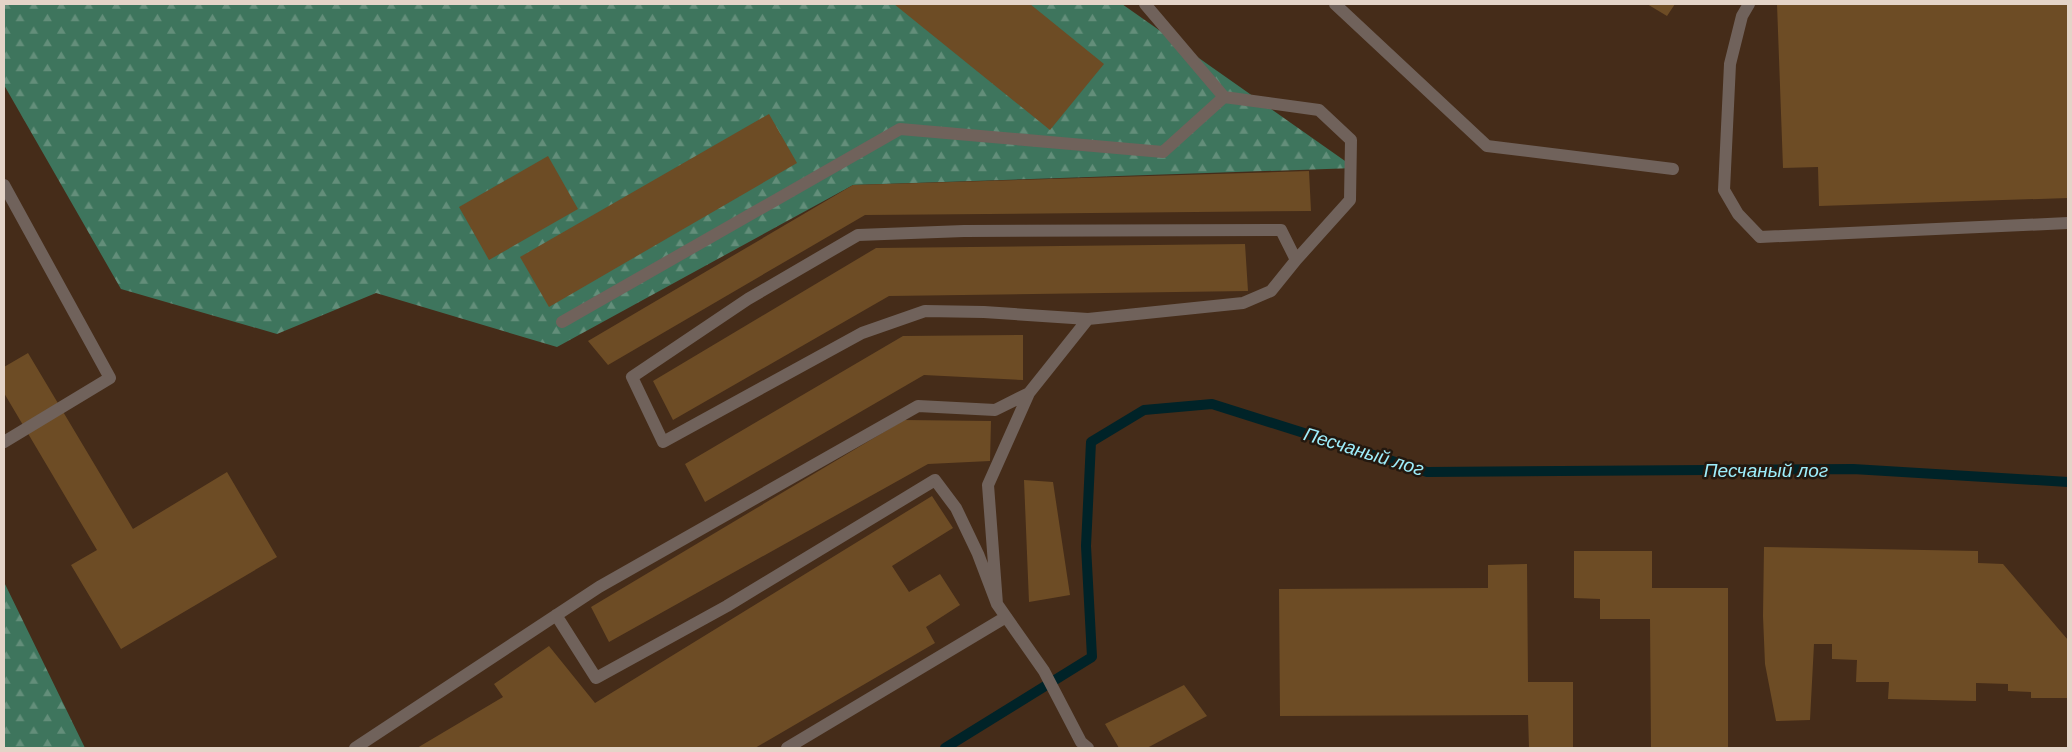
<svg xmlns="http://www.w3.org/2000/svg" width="2072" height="752" viewBox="0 0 2072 752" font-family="Helvetica,sans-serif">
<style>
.forest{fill:url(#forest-firs)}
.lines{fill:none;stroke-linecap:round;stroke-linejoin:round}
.stream{stroke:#002328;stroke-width:10}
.building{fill:#6d4c25}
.lane{stroke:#70625b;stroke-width:12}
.labels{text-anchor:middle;stroke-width:5;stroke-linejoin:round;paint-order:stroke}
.water-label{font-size:19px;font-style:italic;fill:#9eeefc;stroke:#23180f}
</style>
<defs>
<pattern id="forest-firs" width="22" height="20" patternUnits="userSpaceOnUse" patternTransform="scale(1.25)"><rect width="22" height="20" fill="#3e755d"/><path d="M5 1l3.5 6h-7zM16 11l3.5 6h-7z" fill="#638e7a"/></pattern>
</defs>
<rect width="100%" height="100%" fill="#452c19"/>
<path class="forest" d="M4,4H1122L1355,168L853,185L557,347L376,293L277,334L121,289L4,85Z
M4,582L85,748H4Z"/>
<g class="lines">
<path class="stream" d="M945,748L1092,657L1086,546L1091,442L1144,410L1212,404L1427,472L1853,469L2068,482"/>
</g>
<path class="building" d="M894,4H1030L1104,64L1050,130Z
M1647,4H1675L1667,16Z
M1777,4H2068V198L1819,206L1818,167L1783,168Z
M769,114L797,163L549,307L520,257Z
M548,156L578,209L489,260L459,207Z
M1309,171L1311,211L865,215L608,365L588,341L853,185Z
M1245,244L1248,291L889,296L673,420L653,381L876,248Z
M1023,335V380L924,375L705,502L685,464L903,336Z
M28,353L133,529L227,472L277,557L121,649L71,565L97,550L4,393V367Z
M904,420L991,421L990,461L928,464L609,642L591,607Z
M1024,480L1053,482L1070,595L1029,602Z
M932,496L953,528L892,566L909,592L940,574L960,605L926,627L935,643L755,748H417L503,697L494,684L549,646L595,703Z
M1764,547L1978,551V563L2003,564L2068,640V698H2031V692L2008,691V684L1976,683V701L1888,699L1889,682H1856L1857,660L1832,659V644H1814L1810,720L1776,721L1765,664L1763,616Z
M1574,551H1652V588H1728V748H1651L1650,619H1600V599L1574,598Z
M1527,564L1528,682H1573V748H1529L1528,715L1280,716L1279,589L1488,588V565Z
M1184,685L1207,716L1147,748H1119L1105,724Z"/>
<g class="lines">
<path class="lane" d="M1335,4L1487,146L1673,169
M1749,4L1742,16L1730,64L1724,190L1738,214L1760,237L2068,223
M1224,97L1319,110L1351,140L1350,200L1296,260
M4,185L110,378L4,442
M562,322L900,129L1163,152L1224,97L1145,4
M1029,393L1088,319L984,312L925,311L862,333L663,442L632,377L748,299L858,235L964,231L1281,230L1296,260L1271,291L1243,303L1088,319
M556,615L596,678L727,606L935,480L956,508L978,554L997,604L1044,671L1081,742L1088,748
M355,748L599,587L918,406L995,410L1029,393L988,485L997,604
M787,748L1006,617"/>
</g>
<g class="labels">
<g class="water-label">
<text transform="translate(1364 451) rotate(17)" y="7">Песчаный лог</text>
<text x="1766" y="477">Песчаный лог</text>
</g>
</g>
<rect width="2072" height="752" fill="none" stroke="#e4d4c8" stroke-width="10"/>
</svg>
